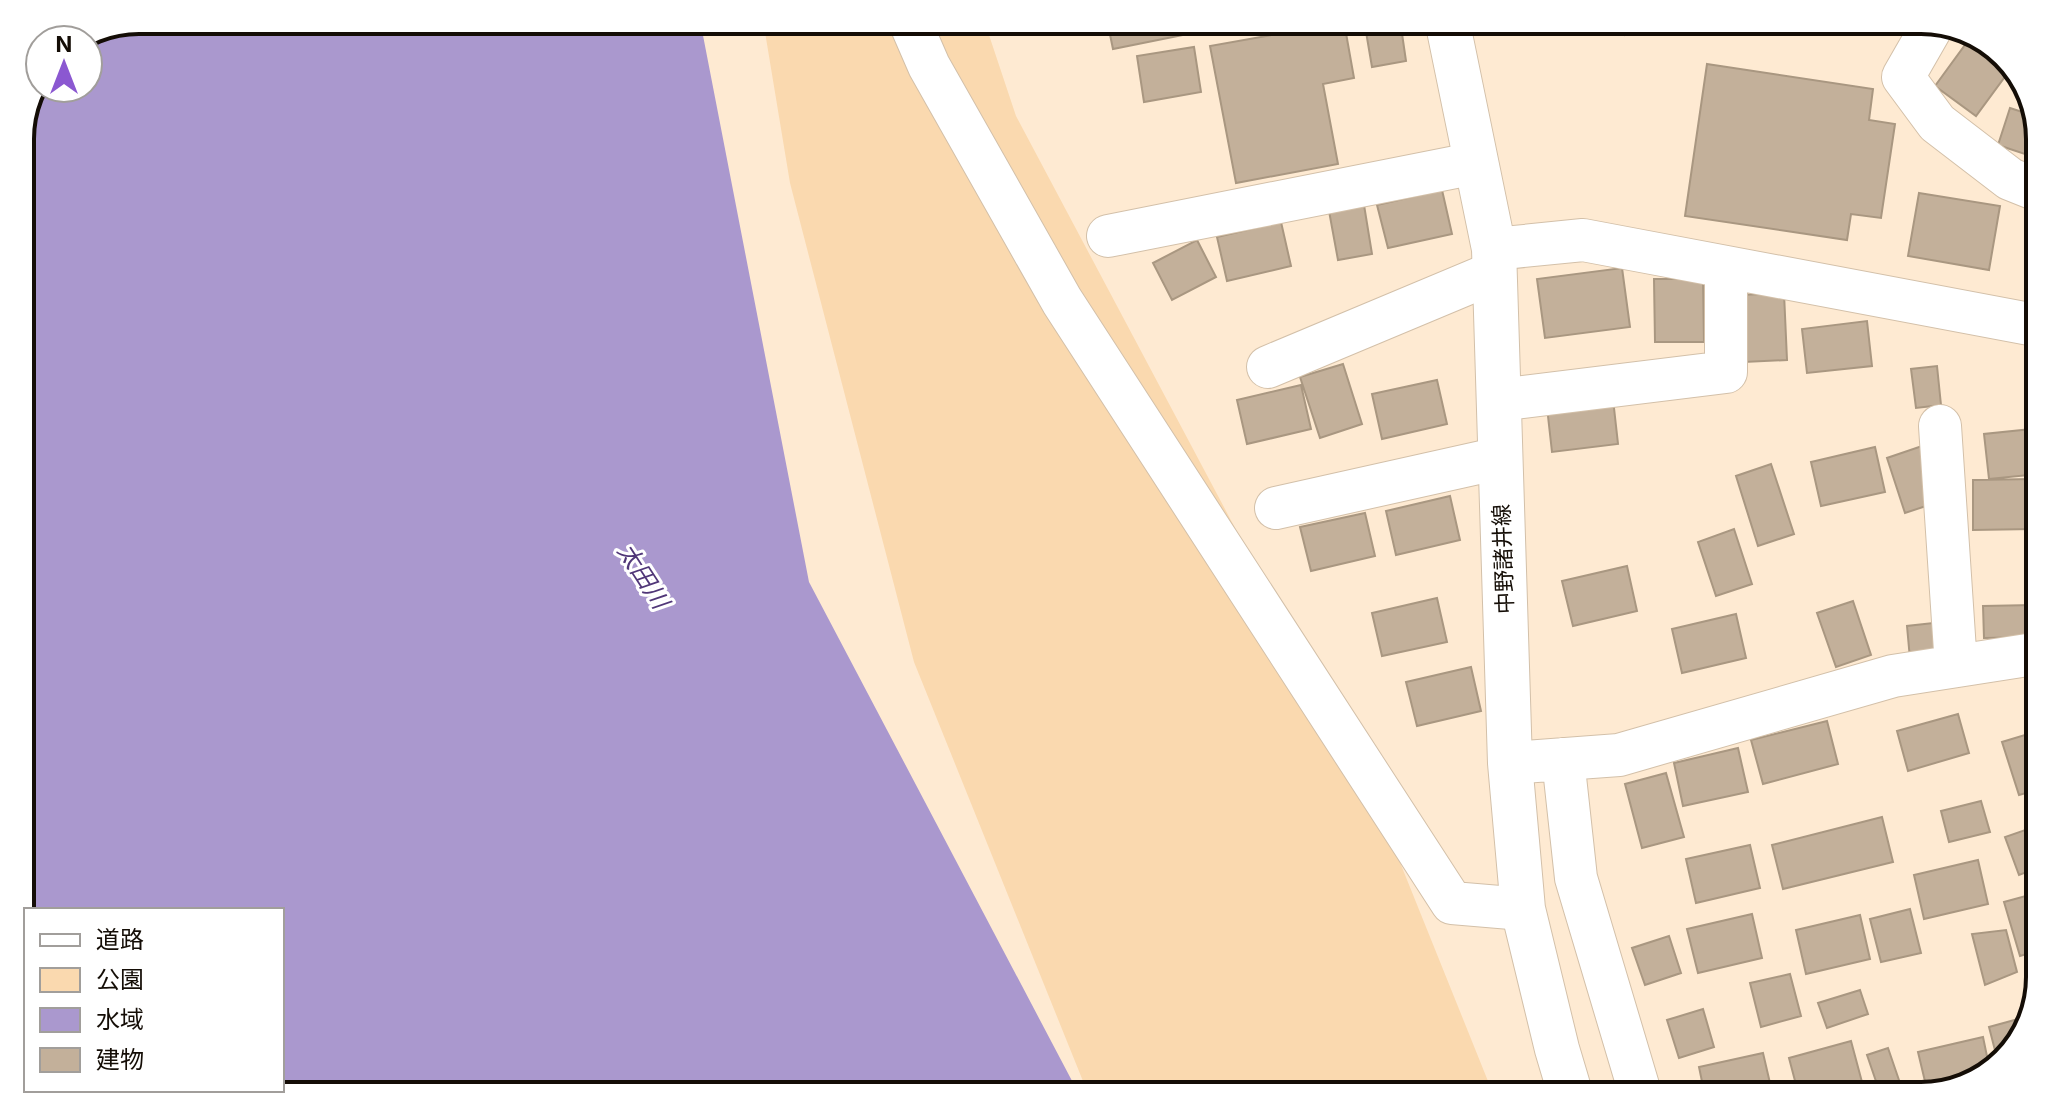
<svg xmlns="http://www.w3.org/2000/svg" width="2060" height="1116" viewBox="0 0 2060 1116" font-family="Inter,'Noto Sans JP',sans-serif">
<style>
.green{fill:#fad9af}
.water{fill:#aa98ce}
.building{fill:#c3b09a;stroke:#a99781;stroke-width:2}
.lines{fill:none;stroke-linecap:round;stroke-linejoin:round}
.minor-casing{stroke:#d3c0a9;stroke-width:44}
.major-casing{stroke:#d3c0a9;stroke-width:46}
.minor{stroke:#fff;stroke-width:42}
.major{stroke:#fff;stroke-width:44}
.labels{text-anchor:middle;stroke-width:6;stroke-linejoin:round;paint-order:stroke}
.street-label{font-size:22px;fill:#140d06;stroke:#fff}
.water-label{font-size:24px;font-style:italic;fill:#503678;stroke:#fff}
.rim{fill:none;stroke:#140d06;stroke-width:4}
</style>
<rect width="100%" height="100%" fill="#feead2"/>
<path class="green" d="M763,20H984L1016,116L1360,763L1494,1096H1089L914,662L790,183Z"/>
<path class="water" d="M139,20H700L809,582L1080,1096H139L116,1090H282V910H26V1004L20,984V131L40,88H88V41Z"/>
<path class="building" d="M975,20H1000L976,25Z
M1107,20H1180L1183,35L1113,49Z
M1364,20H1400L1406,61L1372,67Z
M1617,20H1656L1625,35Z
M1344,22L1354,78L1323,84L1338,164L1236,183L1210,46Z
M1973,34L1980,36L2012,67L1976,116L1935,86Z
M1194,47L1201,92L1144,102L1137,56Z
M1707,64L1873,89L1869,120L1895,124L1881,218L1851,214L1847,240L1685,216Z
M2010,108L2035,116L2040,131V159L1998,145Z
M1442,190L1452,234L1388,248L1377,205Z
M1919,193L2000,206L1989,270L1908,256Z
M1364,205L1372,254L1338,260L1329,211Z
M1281,222L1291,266L1227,281L1217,237Z
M1197,240L1216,277L1172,300L1153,263Z
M1622,268L1630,327L1545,338L1537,279Z
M1654,279H1703L1704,342H1655Z
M1784,293L1787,360L1744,362L1740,295Z
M1867,321L1872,366L1807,373L1802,329Z
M1343,364L1362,424L1320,438L1300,377Z
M1937,366L1941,405L1916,408L1911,369Z
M1437,380L1447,424L1382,439L1372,394Z
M1301,385L1311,429L1247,444L1237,400Z
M1613,399L1618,444L1552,452L1547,407Z
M2040,428V474L1989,479L1984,434Z
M1922,446L1941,501L1905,513L1887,458Z
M1875,447L1885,492L1821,506L1811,462Z
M1771,464L1794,534L1758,546L1736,476Z
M2040,479V529L1973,530V480Z
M1450,496L1460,540L1396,555L1386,511Z
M1365,513L1375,556L1311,571L1300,527Z
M1734,529L1752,584L1716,596L1698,542Z
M1627,566L1637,611L1573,626L1562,581Z
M1437,598L1447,642L1382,656L1372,613Z
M1853,601L1871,655L1836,667L1817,613Z
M2040,605V637L1984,638L1983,606Z
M1736,614L1746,658L1682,673L1672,629Z
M1942,622L1946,655L1910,659L1907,626Z
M1471,667L1481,711L1417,726L1406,682Z
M1958,714L1969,753L1908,771L1897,731Z
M1827,721L1838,764L1763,784L1751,740Z
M2035,732L2040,748V789L2019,795L2002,742Z
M1738,748L1748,792L1683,806L1674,763Z
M1666,773L1684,837L1642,848L1625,784Z
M1981,801L1990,832L1949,842L1941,811Z
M1882,817L1893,862L1783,889L1772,845Z
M2040,825V867L2019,875L2005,837Z
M1750,845L1760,888L1696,903L1686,859Z
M1978,860L1988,904L1924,919L1914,875Z
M2040,892V950L2020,956L2004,902Z
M1910,909L1921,953L1881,962L1870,919Z
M1752,914L1762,958L1698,973L1687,929Z
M1860,915L1870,959L1806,974L1796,930Z
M2006,930L2017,972L1985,985L1972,934Z
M1669,936L1681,973L1645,985L1632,948Z
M1790,974L1801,1016L1761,1027L1750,983Z
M1860,990L1868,1014L1827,1028L1818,1003Z
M1703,1009L1714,1047L1679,1058L1667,1020Z
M2029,1016L2024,1036L1998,1062L1989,1027Z
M1983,1037L1990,1071L1981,1080L1928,1094L1918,1052Z
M1851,1041L1862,1082L1808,1096H1799L1789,1058Z
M1888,1048L1900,1083L1879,1090L1867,1055Z
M1763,1053L1773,1096H1705L1699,1067Z"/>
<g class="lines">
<g class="minor-casing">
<path id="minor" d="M909,20L929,66L1062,301L1452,903L1523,909
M1934,23L1903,77L1937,123L2010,179L2040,191
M1108,236L1476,163
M1494,249L1583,240L2040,326
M1268,367L1495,272
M1498,400L1726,372V267
M1940,426L1956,666
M1276,508L1500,458
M1563,759L1576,878L1641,1096
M1510,763L1619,755L1893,676L2040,653"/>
</g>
<g class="major-casing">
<path id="major" d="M1447,20L1494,249L1510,763L1523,909L1557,1049L1571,1096"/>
</g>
<use href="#minor" class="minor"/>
<use href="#major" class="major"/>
</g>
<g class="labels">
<g class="street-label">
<text transform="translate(1503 559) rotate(-92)" y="8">中野諸井線</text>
</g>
<g class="water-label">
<text transform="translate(643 576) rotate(57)" y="8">太田川</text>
</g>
</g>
<path d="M0 0H2060V1116H0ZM139 34H1921A105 105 0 0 1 2026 139V977A105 105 0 0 1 1921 1082H139A105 105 0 0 1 34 977V139A105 105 0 0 1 139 34Z" fill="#fff" fill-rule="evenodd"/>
<path class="rim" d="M139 34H1921A105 105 0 0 1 2026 139V977A105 105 0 0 1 1921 1082H139A105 105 0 0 1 34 977V139A105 105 0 0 1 139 34Z"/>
<rect x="24" y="908" width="260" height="184" fill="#ffffff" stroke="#a19e9b" stroke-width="2"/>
<rect x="40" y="934" width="40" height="12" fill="#ffffff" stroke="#a19e9b" stroke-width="2"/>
<text x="96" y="948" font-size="24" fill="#140d06">道路</text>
<rect x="40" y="968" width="40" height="24" fill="#fad9af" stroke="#a19e9b" stroke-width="2"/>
<text x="96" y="988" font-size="24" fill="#140d06">公園</text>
<rect x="40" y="1008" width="40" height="24" fill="#aa98ce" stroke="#a19e9b" stroke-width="2"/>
<text x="96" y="1028" font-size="24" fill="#140d06">水域</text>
<rect x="40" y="1048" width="40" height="24" fill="#c3b09a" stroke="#a19e9b" stroke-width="2"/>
<text x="96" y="1068" font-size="24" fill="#140d06">建物</text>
<g transform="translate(64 64)"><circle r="38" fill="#ffffff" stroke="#a19e9b" stroke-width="2"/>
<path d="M0-6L14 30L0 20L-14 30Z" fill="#8b58d1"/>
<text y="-12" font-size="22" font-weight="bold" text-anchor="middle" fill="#140d06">N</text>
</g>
</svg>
